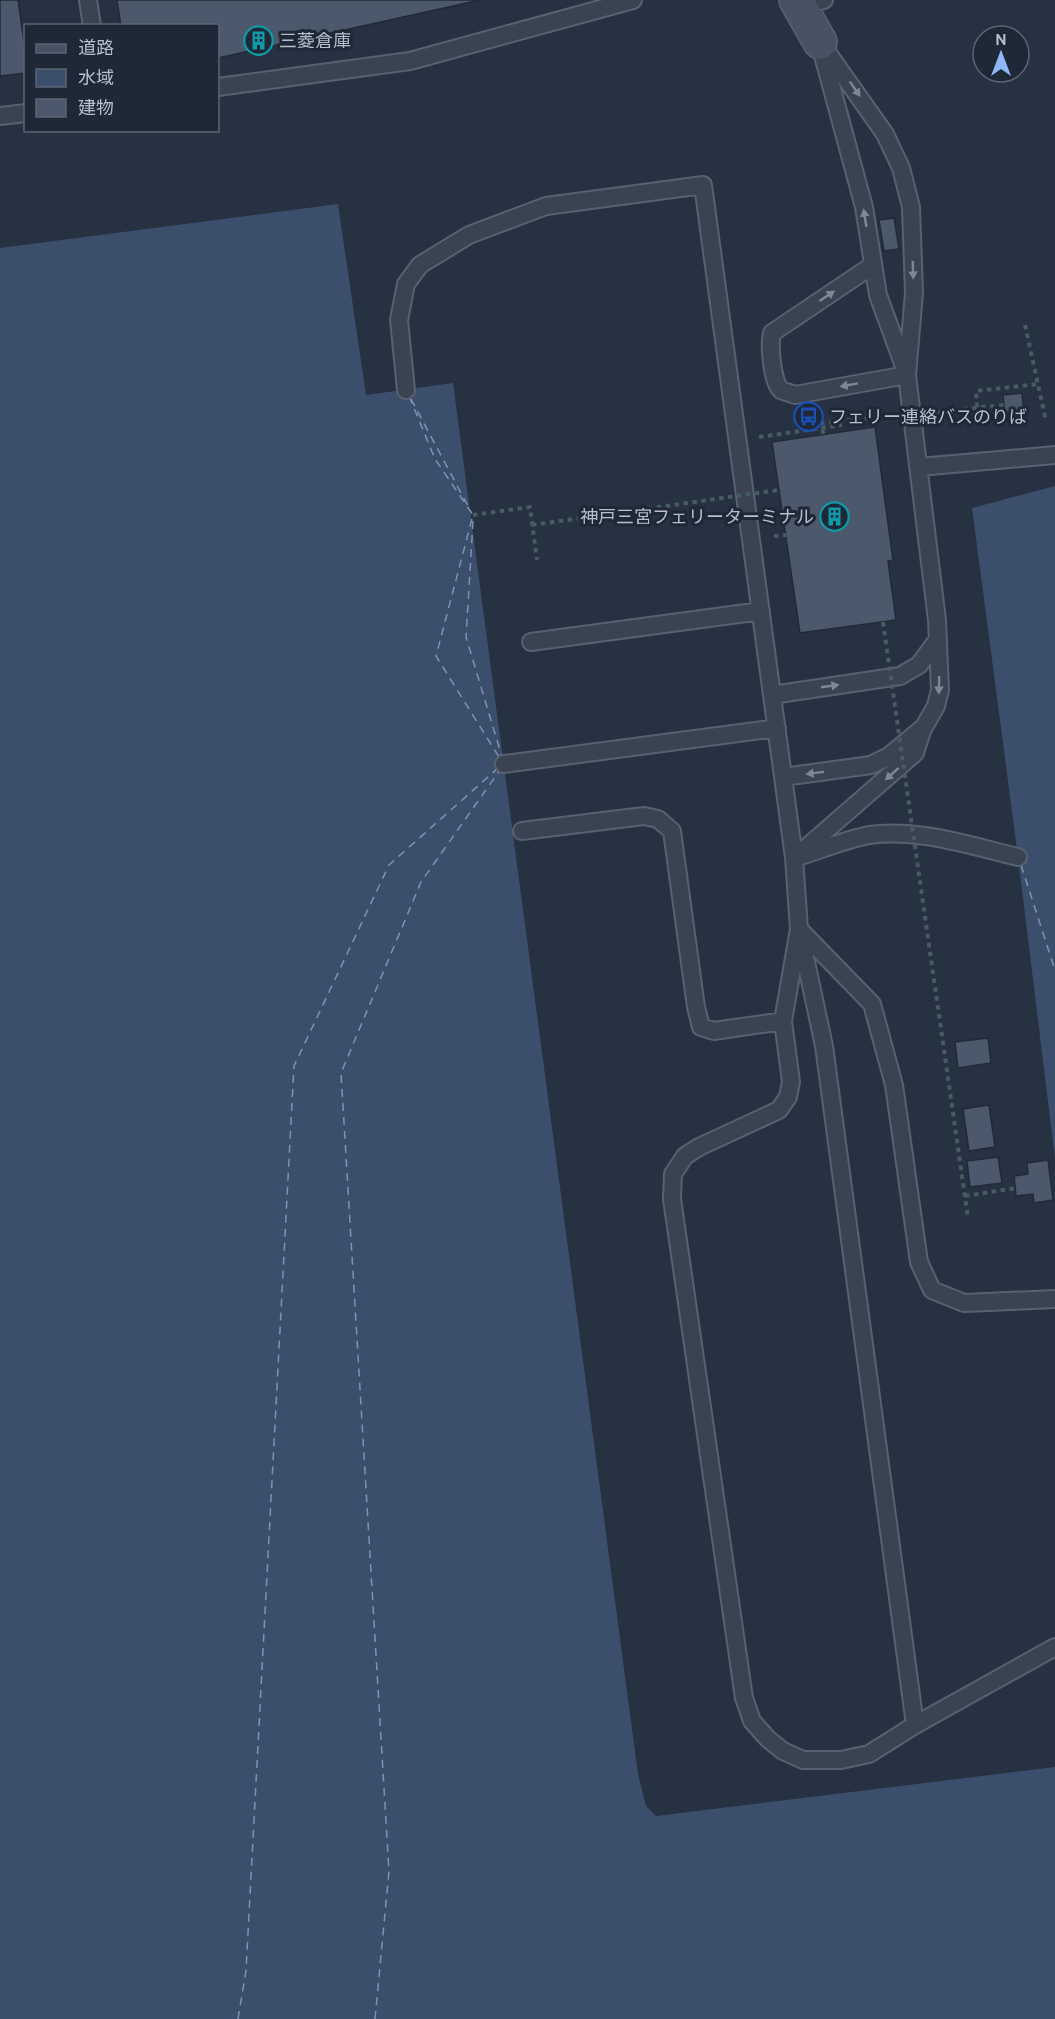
<svg xmlns="http://www.w3.org/2000/svg" width="1055" height="2019" font-family="Cabin,'Noto Sans JP',sans-serif">
  <style>
    .water { fill: #3b4e6b }
    .lines { fill: none; stroke-linecap: round; stroke-linejoin: round }
    .ferry { stroke: #7e94b2; stroke-width: 1.5; stroke-dasharray: 8 6; stroke-linecap: butt }
    .building { fill: #4c586b; stroke: #212a39; stroke-width: 1.5 }
    .lane-casing { stroke: #58616f; stroke-width: 20 }
    .secondary-casing { stroke: #58616f; stroke-width: 36 }
    .path { stroke: #465c60; stroke-width: 4; stroke-dasharray: 4.5 4.5; stroke-linecap: butt }
    .lane { stroke: #3a4352; stroke-width: 16 }
    .secondary { stroke: #485265; stroke-width: 33 }
    .path-bridge { stroke: #465c60; stroke-width: 4; stroke-dasharray: 4.5 4.5; stroke-linecap: butt }
    .oneway { fill: #7f8795 }
    .labels { text-anchor: middle; dominant-baseline: central; stroke-width: 6; stroke-linejoin: round; paint-order: stroke }
    .poi-label { font-size: 18px; fill: #b7bfcc; stroke: #1f2837; text-anchor: start }
  </style>
  <rect width="100%" height="100%" fill="#263142"/>
  <path class="water" d="M 338,204 L 366,395 L 453,383 L 638,1774 L 646,1806 L 656,1816 L 1055,1767 L 1055,2019 L 0,2019 L 0,248 Z
    M 1055,486 L 1055,1159 L 1018,857 L 972,508 Z"/>
  <g class="lines">
    <path class="ferry" d="M 409,396 L 435,459 L 473,515 L 436,656 L 499,757
      M 411,399 L 468,506
      M 473,521 L 466,637 L 502,757
      M 1021,865 L 1055,970
      M 238,2019 L 246,1971 L 294,1066 L 389,865 L 497,769
      M 375,2019 L 389,1871 L 341,1073 L 421,882 L 500,770"/>
  </g>
  <path class="building" d="M 0,0 L 18,0 L 26,56 L 26,73 L 0,76 Z
    M 117,0 L 480,0 L 218,58 L 218,26 L 121,26 Z
    M 894,218 L 899,249 L 884,251 L 879,220 Z
    M 1022,393 L 1024,413 L 1005,415 L 1003,395 Z
    M 875,427 L 893,560 L 888,561 L 896,620 L 800,633 L 772,442 Z
    M 988,1038 L 991,1063 L 958,1068 L 955,1042 Z
    M 989,1105 L 995,1147 L 969,1151 L 963,1109 Z
    M 998,1157 L 1002,1183 L 970,1187 L 967,1161 Z
    M 1048,1160 L 1053,1200 L 1034,1203 L 1033,1194 L 1016,1196 L 1014,1176 L 1028,1174 L 1027,1163 Z"/>
  <g class="lines">
    <defs>
      <path id="lane" d="M 88,0 L 92,26
        M 800,6 L 824,0
        M 822,52 L 864,207 L 878,295 L 905,369
        M 218,87 L 410,61 L 633,0
        M 0,116 L 26,113
        M 873,265 L 772,333 C 769,344 772,382 781,390 C 784,392 791,393 795,395 L 907,375
        M 406,390 L 399,320 L 406,284 L 420,265 L 469,235 L 546,206 L 703,185 L 794,858 L 799,929 L 783,1021 L 791,1082 L 788,1097 L 779,1110 L 699,1147 L 685,1156 L 673,1174 L 672,1199 L 744,1698 L 752,1721 L 768,1739 L 783,1751 L 803,1760 L 841,1760 L 869,1754 L 915,1725 L 1055,1647
        M 919,467 L 1055,455
        M 531,642 L 761,611
        M 772,695 L 900,676 L 919,665 L 938,639
        M 504,764 L 777,728
        M 783,777 L 871,765 L 889,756 L 924,727 L 936,706 L 940,690 L 937,620 L 907,375 L 914,293 L 911,207 L 901,168 L 885,134 L 820,42
        M 522,831 L 644,816 L 658,819 L 672,831 L 696,1007 L 701,1027 L 714,1031 L 783,1021
        M 800,853 L 915,753 L 923,728
        M 794,858 C 818,851 844,840 869,835 C 918,828 971,846 1018,857
        M 915,1725 L 824,1046 L 799,929 L 872,1004 L 894,1085 L 919,1262 L 932,1290 L 964,1303 L 1055,1299"/>
      <path id="secondary" d="M 796,0 L 820,42"/>
    </defs>
    <use href="#lane" class="lane-casing"/>
    <use href="#secondary" class="secondary-casing"/>
    <path class="path" d="M 1025,325 L 1046,421
      M 977,407 L 976,391 L 1038,384
      M 759,437 L 842,425
      M 473,515 L 530,507 L 537,560
      M 774,536 L 786,535
      M 965,1196 L 1016,1188"/>
    <use href="#lane" class="lane"/>
    <use href="#secondary" class="secondary"/>
    <path class="path-bridge" d="M 823,434 L 822,423 L 1004,405
      M 532,525 L 779,490
      M 883,622 L 968,1218"/>
  </g>
  <defs><path id="oneway-solid" d="M-6-.8H1V-3.2L6.5 0L1 3.2V.8H-6Z" transform="scale(1.5)"/></defs>
  <g class="oneway">
    <use href="#oneway-solid" transform="translate(855 89) rotate(55)"/>
    <use href="#oneway-solid" transform="translate(865 218) rotate(-99)"/>
    <use href="#oneway-solid" transform="translate(913 270) rotate(88)"/>
    <use href="#oneway-solid" transform="translate(827 296) rotate(-34)"/>
    <use href="#oneway-solid" transform="translate(849 385) rotate(170)"/>
    <use href="#oneway-solid" transform="translate(939 685) rotate(91)"/>
    <use href="#oneway-solid" transform="translate(830 686) rotate(-8)"/>
    <use href="#oneway-solid" transform="translate(815 773) rotate(173)"/>
    <use href="#oneway-solid" transform="translate(892 774) rotate(138)"/>
  </g>
  <defs>
    <symbol id="building-ring" viewBox="-11 -11 22 22"><circle r="9.5" fill="#1f2837" stroke="#0f9aa8" stroke-width="1.5"/><path d="M-4-6H4V6H1V3H-1V6H-4ZM-2.5-4.3h1.7v1.8h-1.7ZM.8-4.3h1.7v1.8H.8ZM-2.5-1h1.7V.8h-1.7ZM.8-1h1.7V.8H.8Z" fill="#0f9aa8"/></symbol>
    <symbol id="bus-ring" viewBox="-11 -11 22 22"><circle r="9.5" fill="#1f2837" stroke="#1a4fb4" stroke-width="1.5"/><path d="M-5-6H5V4H4V6H2V4H-2V6H-4V4H-5ZM-3.5-4V0h7V-4ZM-3.5 1.2v1.5H-2V1.2ZM2 1.2v1.5H3.5V1.2Z" fill="#1a4fb4"/></symbol>
  </defs>
  <g fill-rule="evenodd">
    <use href="#building-ring" x="242" y="24" width="33" height="33"/>
    <use href="#bus-ring" x="792" y="400" width="33" height="33"/>
    <use href="#building-ring" x="818" y="500" width="33" height="33"/>
  </g>
  <g class="labels">
    <g class="poi-label">
      <text x="279" y="41">三菱倉庫</text>
      <text x="829" y="417">フェリー連絡バスのりば</text>
      <text x="814" y="517" text-anchor="end">神戸三宮フェリーターミナル</text>
    </g>
  </g>
  <rect x="24" y="24" width="195" height="108" fill="#1f2837" stroke="#5c6473" stroke-width="1.5"/>
  <rect x="36" y="44" width="30" height="9" fill="#485265" stroke="#5c6473" stroke-width="1.5"/>
  <text x="78" y="54" font-size="18" fill="#b7bfcc">道路</text>
  <rect x="36" y="69" width="30" height="18" fill="#3b4e6b" stroke="#5c6473" stroke-width="1.5"/>
  <text x="78" y="84" font-size="18" fill="#b7bfcc">水域</text>
  <rect x="36" y="99" width="30" height="18" fill="#4c586b" stroke="#5c6473" stroke-width="1.5"/>
  <text x="78" y="114" font-size="18" fill="#b7bfcc">建物</text>
  <g transform="translate(1001 54)"><circle r="28" fill="#1f2837" stroke="#5c6473" stroke-width="1.5"/>
  <path d="M0-4.5L10 22L0 15L-10 22Z" fill="#8fb6f9"/>
  <text y="-9" font-size="16" font-weight="bold" text-anchor="middle" fill="#b7bfcc">N</text>
  </g>
</svg>
